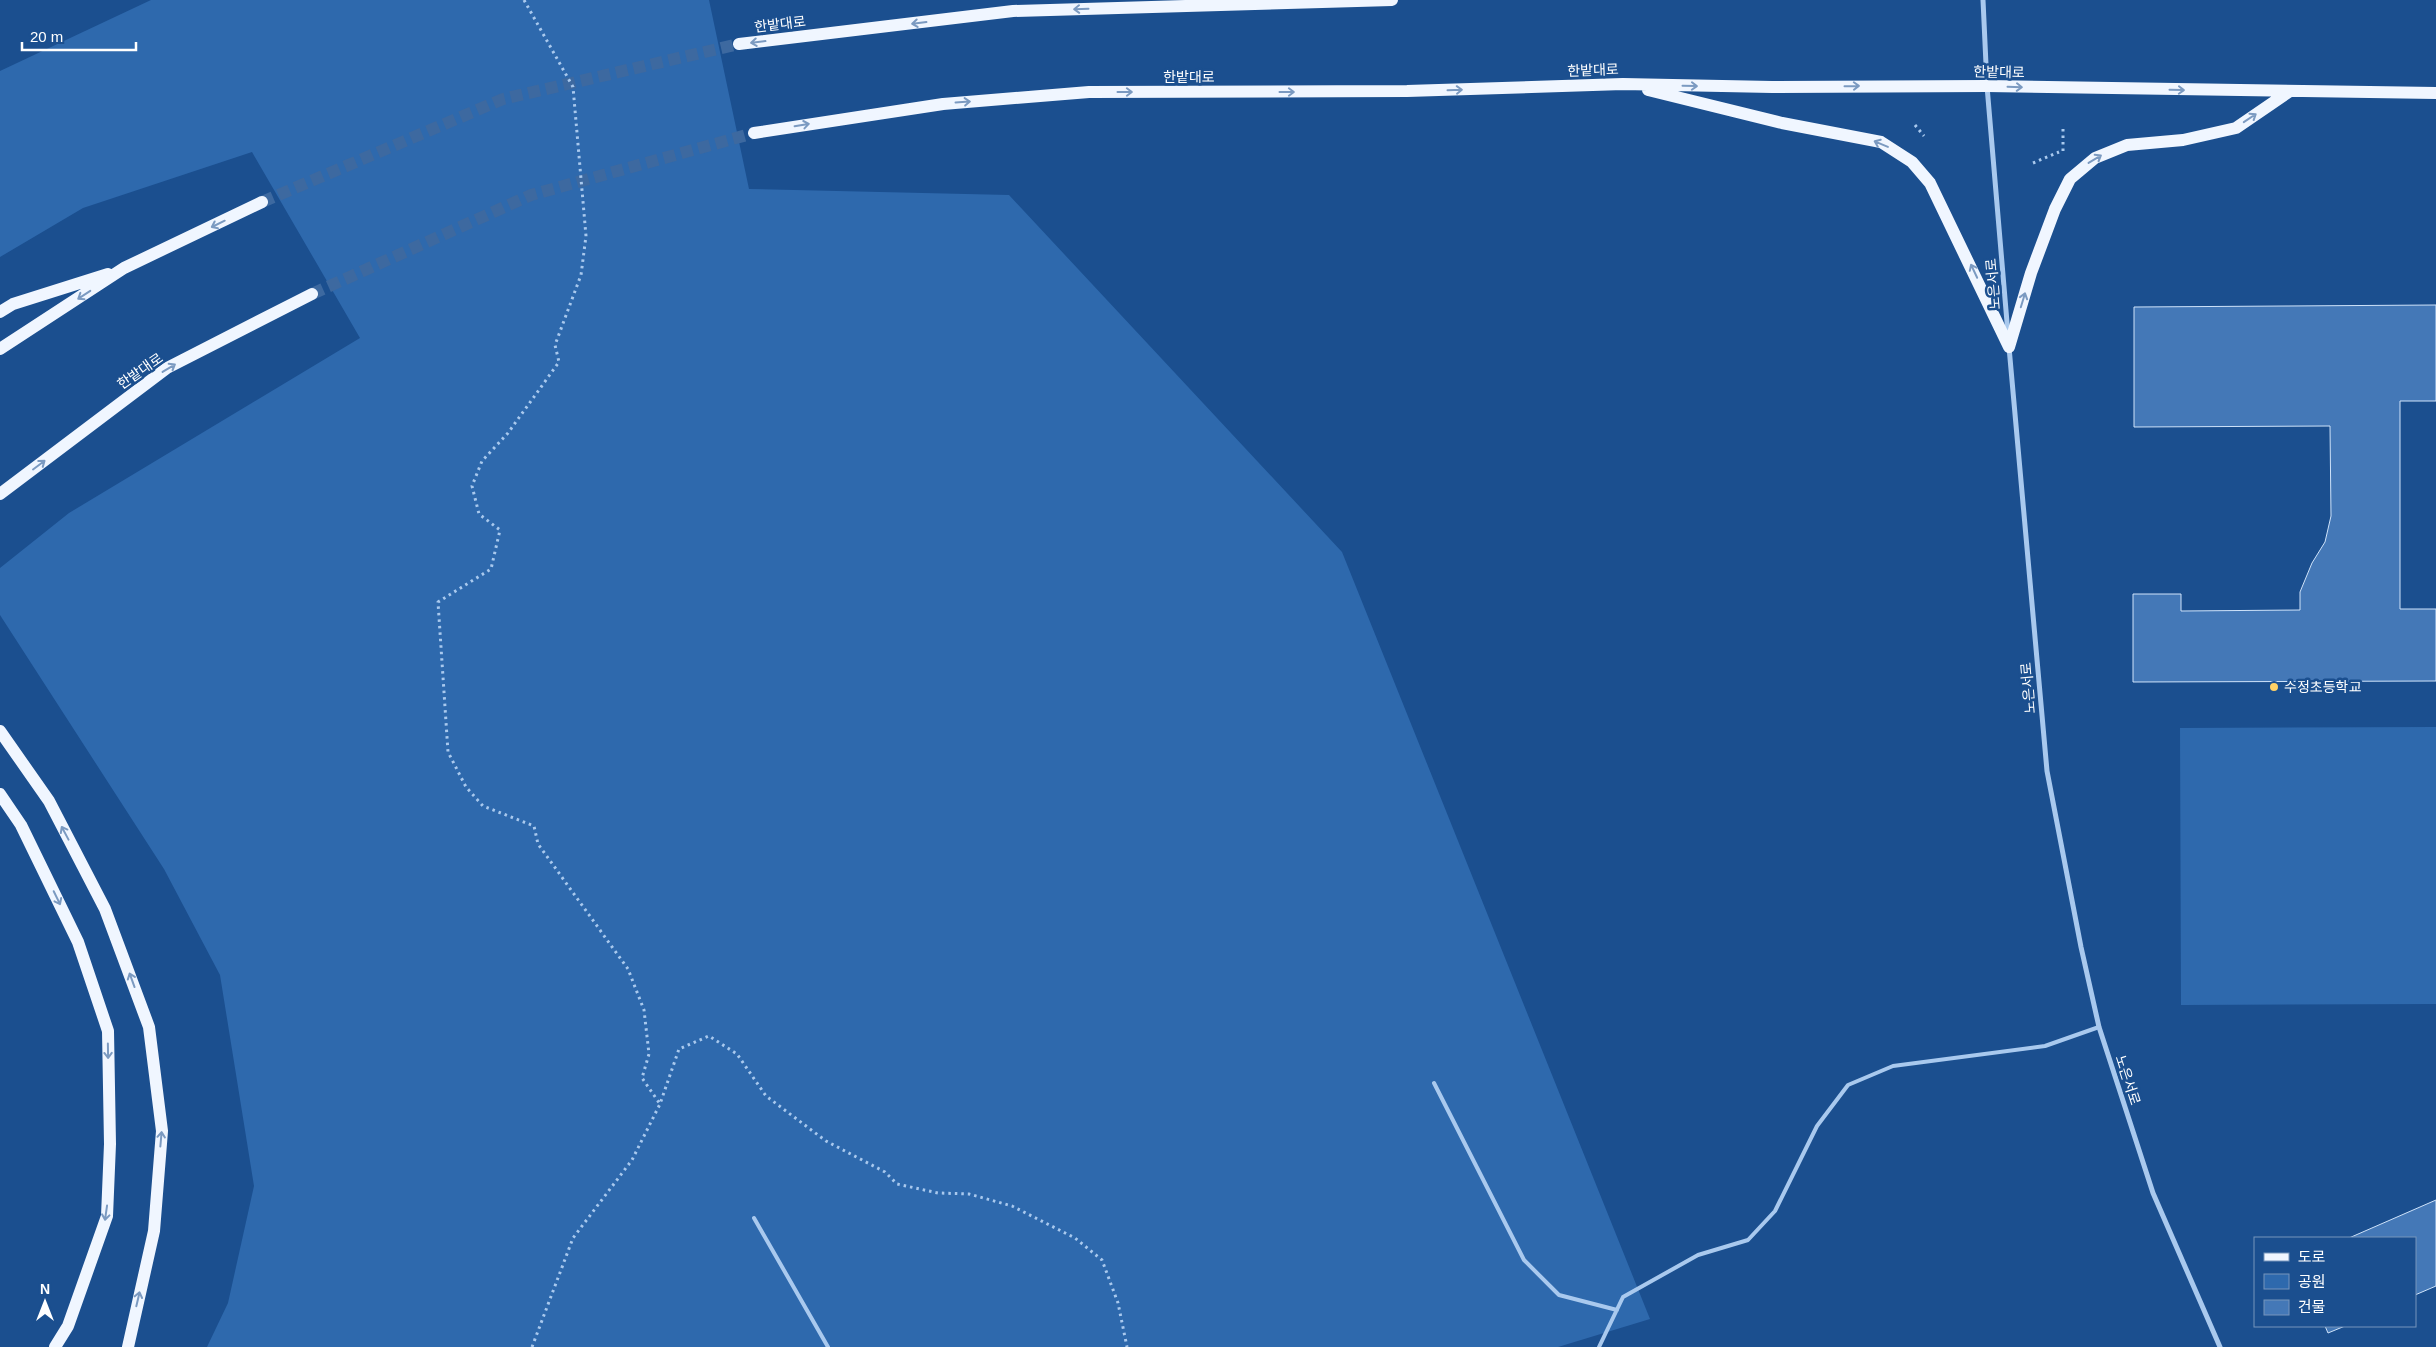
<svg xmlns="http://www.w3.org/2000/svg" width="2436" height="1347" font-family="Arial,'Noto Sans KR',sans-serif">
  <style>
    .green { fill: #2e69ad }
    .building { fill: #4478b7; stroke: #cfe3fa }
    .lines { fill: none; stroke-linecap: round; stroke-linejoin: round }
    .primary-tunnel { stroke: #3d69a0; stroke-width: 12; stroke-dasharray: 12 6; stroke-linecap: butt }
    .path { stroke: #a9c9ee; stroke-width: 3; stroke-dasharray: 2.5 4; stroke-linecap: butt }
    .service { stroke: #a9c9ee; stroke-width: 4 }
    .minor { stroke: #a9c9ee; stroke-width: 5 }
    .primary { stroke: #f0f6ff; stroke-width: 12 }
    .oneway { stroke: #7b9ac1 }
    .poi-dot { fill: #ffd166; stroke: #1b4f8f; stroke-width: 2 }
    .labels { text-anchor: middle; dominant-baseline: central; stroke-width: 5; stroke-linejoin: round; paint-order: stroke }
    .street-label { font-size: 14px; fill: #fff; stroke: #1b4f8f }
    .poi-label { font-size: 14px; fill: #fff; stroke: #1b4f8f; text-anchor: start }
  </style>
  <rect width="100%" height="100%" fill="#1b4f8f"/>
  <path class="green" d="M 151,0 L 709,0 L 749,189 L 1009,195 L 1342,552 L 1650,1319 L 1558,1347 L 207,1347 L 228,1303 L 254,1186 L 220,975 L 164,869 L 0,615 L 0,568 L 69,513 L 360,338 L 252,152 L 83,208 L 0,257 L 0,71 Z
    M 2436,727 L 2436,1004 L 2181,1005 L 2180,728 Z"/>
  <path class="building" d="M 2436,305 L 2436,401 L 2400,401 L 2400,609 L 2436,609 L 2436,681 L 2133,682 L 2133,594 L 2181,594 L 2181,611 L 2300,610 L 2300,592 L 2312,563 L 2325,542 L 2331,516 L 2330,426 L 2134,427 L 2134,307 Z
    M 2436,1200 L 2436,1286 L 2415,1295 L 2415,1238 L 2349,1238 Z
    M 2325,1326 L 2345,1326 L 2328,1333 Z"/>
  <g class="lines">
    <path class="primary-tunnel" d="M 262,202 L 503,99 L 739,44
      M 312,294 L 531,195 L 754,133"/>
    <path class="path" d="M 524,0 L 573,87 L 586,236 L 581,275 L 555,345 L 559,362 L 508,433 L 482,461 L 472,486 L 479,514 L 500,530 L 491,569 L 438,602 L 448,752 L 466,787 L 483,806 L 534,826 L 538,844 L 628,969 L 644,1010 L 649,1054 L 642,1078 L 660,1104
      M 1915,125 L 1924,136
      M 2063,151 L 2063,125
      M 2033,163 L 2059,152
      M 532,1347 L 573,1238 L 632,1160 L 660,1104 L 679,1049 L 709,1036 L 737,1054 L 766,1096 L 826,1141 L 885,1172 L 897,1184 L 938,1193 L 969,1194 L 1012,1206 L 1075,1238 L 1102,1260 L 1118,1303 L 1127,1347"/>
    <path class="service" d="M 1434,1083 L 1524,1260 L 1559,1295 L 1617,1310
      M 754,1218 L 828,1347
      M 1599,1347 L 1623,1297 L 1698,1255 L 1748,1240 L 1775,1211 L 1817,1126 L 1848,1085 L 1893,1066 L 2045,1046 L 2099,1027"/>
    <path class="minor" d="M 1983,0 L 1987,86 L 2008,334
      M 2009,347 L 2047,771 L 2081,947 L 2099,1027 L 2153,1193 L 2220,1347"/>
    <path class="primary" d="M 739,44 L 1013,11 L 1392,0
      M 1648,90 L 1782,123 L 1881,142 L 1912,162 L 1930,183 L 2009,347
      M 754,133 L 943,104 L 1089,92 L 1407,91 L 1623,84 L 1772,87 L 1987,86 L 2436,93
      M 0,312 L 13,304 L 108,274
      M 2009,347 L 2031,273 L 2055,209 L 2070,179 L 2095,158 L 2127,145 L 2183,140 L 2236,128 L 2290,91
      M 0,349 L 124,268 L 262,202
      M 0,494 L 167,368 L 312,294
      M 0,731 L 49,801 L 105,909 L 149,1027 L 162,1131 L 154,1231 L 128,1347
      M 0,794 L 21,825 L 78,942 L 108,1031 L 110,1144 L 107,1216 L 68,1326 L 55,1347"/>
  </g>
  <defs><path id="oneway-shaft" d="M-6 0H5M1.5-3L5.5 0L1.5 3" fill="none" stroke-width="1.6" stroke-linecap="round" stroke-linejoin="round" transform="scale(1.25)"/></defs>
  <g class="oneway">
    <use href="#oneway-shaft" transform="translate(1081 9) rotate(178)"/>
    <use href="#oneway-shaft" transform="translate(919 23) rotate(173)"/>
    <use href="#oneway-shaft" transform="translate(758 42) rotate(173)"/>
    <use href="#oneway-shaft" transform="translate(1690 86) rotate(1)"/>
    <use href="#oneway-shaft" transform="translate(1852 86) rotate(-1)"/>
    <use href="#oneway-shaft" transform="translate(2015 87) rotate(2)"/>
    <use href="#oneway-shaft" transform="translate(1455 90) rotate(-2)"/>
    <use href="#oneway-shaft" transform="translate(2177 90) rotate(1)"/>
    <use href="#oneway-shaft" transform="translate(1125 92)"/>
    <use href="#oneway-shaft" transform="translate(1287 92)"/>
    <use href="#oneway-shaft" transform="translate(963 102) rotate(-4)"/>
    <use href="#oneway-shaft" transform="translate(2250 118) rotate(-34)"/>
    <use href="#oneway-shaft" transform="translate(802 125) rotate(-9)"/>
    <use href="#oneway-shaft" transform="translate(1881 144) rotate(-157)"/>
    <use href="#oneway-shaft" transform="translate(2095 159) rotate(-31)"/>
    <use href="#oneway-shaft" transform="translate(218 224) rotate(154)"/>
    <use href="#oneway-shaft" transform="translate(1974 271) rotate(-115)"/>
    <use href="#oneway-shaft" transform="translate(84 295) rotate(147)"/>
    <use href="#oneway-shaft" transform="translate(2023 300) rotate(-73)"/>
    <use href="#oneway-shaft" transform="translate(169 368) rotate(-31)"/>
    <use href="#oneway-shaft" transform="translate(39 465) rotate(-37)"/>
    <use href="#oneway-shaft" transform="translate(65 833) rotate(-118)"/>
    <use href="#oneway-shaft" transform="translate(57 898) rotate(64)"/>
    <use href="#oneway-shaft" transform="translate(132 980) rotate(-110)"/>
    <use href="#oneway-shaft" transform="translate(108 1051) rotate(89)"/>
    <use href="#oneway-shaft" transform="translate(161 1139) rotate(-85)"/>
    <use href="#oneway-shaft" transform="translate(106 1213) rotate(98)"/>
    <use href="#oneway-shaft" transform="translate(138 1299) rotate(-77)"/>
  </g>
  <circle class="poi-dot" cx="2274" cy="687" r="5"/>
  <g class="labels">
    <g class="street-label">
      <text transform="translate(780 24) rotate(-7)">한밭대로</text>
      <text transform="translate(1593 70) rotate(-2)">한밭대로</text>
      <text transform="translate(1999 72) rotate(1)">한밭대로</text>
      <text x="1189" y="77">한밭대로</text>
      <text transform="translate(1993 284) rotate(-95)">노은서로</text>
      <text transform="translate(140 371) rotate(-35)">한밭대로</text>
      <text transform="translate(2028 688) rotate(-95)">노은서로</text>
      <text transform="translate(2128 1080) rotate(72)">노은서로</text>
    </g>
    <g class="poi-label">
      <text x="2284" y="687">수정초등학교</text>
    </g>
  </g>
  <rect x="2254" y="1237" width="162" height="90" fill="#1b4f8f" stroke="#7695bc"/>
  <rect x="2264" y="1253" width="25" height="8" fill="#f0f6ff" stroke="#7695bc"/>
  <text x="2298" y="1262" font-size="15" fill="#ffffff">도로</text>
  <rect x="2264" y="1274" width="25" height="15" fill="#2e69ad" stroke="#7695bc"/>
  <text x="2298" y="1287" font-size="15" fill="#ffffff">공원</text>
  <rect x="2264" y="1300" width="25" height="15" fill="#4478b7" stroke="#7695bc"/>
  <text x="2298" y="1312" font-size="15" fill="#ffffff">건물</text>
  <g transform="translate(45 1302)" stroke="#1b4f8f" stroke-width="4" paint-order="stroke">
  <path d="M0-4L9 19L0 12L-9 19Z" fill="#ffffff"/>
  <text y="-8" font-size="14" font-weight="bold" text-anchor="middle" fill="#ffffff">N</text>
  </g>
  <path d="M22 42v8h114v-8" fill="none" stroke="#ffffff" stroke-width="2.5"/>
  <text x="30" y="42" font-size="15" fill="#ffffff" stroke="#1b4f8f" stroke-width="4" paint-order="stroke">20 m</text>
</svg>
